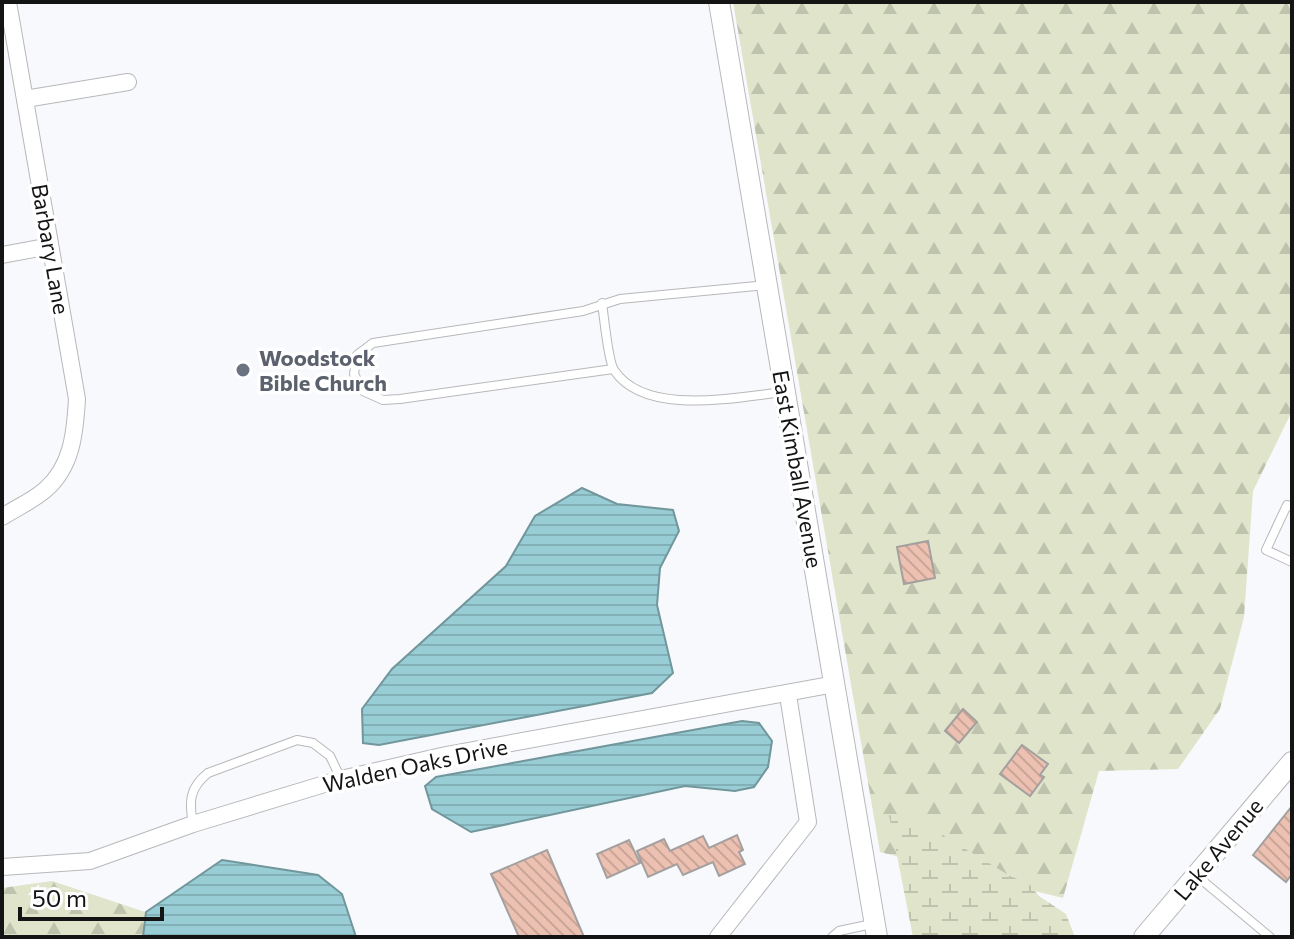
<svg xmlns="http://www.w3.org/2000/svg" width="1294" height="939" font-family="Commissioner,sans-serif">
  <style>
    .forest { fill: url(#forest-firs) }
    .wetland { fill: url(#wetland-marsh) }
    .water { fill: url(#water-rules); stroke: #71969b; stroke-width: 2 }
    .building { fill: url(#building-back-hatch); stroke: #a3a09f; stroke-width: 2 }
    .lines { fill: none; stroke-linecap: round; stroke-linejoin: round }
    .service-casing { stroke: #b7b8ba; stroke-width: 10 }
    .minor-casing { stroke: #b7b8ba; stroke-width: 18 }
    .tertiary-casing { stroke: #b7b8ba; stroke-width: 22 }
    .service { stroke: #fff; stroke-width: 8 }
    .minor { stroke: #fff; stroke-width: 16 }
    .tertiary { stroke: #fff; stroke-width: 20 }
    .worship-dot { fill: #6b7280; stroke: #fff; stroke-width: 3 }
    .labels { text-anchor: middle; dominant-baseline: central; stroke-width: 7; stroke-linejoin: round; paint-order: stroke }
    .street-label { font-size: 22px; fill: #141415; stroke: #fff }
    .worship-label { font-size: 22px; font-weight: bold; fill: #5b616d; stroke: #fff; text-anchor: start }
  </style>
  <defs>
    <pattern id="forest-firs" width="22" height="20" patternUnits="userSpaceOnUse" patternTransform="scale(2)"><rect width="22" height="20" fill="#dfe4ca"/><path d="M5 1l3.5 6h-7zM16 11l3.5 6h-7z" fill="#bec3ad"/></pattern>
    <pattern id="wetland-marsh" width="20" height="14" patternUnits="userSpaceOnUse" patternTransform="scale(2)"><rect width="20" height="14" fill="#dfe4ca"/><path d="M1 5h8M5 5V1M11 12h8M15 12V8" fill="none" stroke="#bec3ad"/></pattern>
    <pattern id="water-rules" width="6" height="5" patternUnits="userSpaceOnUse" patternTransform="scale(2)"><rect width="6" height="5" fill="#99cdd5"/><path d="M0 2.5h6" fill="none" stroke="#83afb6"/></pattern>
    <pattern id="building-back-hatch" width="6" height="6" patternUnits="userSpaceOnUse" patternTransform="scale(2)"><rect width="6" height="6" fill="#edc1b2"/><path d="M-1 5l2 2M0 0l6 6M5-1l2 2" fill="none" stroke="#caa598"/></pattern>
  </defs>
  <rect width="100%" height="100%" fill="#f8f9fc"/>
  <path class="forest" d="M 733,2 L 1292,2 L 1292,411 L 1253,491 L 1244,617 L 1220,709 L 1178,769 L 1099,771 L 1063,898 L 880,852 Z
    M 52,881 L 220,937 L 2,937 L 2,888 Z"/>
  <path class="wetland" d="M 889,815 L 936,831 L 1010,876 L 1029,884 L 1039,896 L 1066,914 L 1075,937 L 913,937 Z"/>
  <path class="water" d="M 582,488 L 617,504 L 673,510 L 679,531 L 660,568 L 657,605 L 673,673 L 652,693 L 379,745 L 363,743 L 362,709 L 392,669 L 506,566 L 535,516 Z
    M 742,721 L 759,723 L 772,741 L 768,767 L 754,787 L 735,791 L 685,786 L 471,832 L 432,809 L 425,786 L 436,777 Z
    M 222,860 L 318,875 L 342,894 L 356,937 L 143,937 L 146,912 Z"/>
  <path class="building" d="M 928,541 L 935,578 L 904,584 L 897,547 Z
    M 963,709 L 977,722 L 959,743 L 945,731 Z
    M 1022,745 L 1048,764 L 1040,775 L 1044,777 L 1030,796 L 1000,774 Z
    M 1292,806 L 1292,874 L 1286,882 L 1253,855 Z
    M 737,835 L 743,850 L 739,852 L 745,864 L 719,876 L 713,862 L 683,875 L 677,864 L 648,877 L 637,851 L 664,839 L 670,851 L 703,836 L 709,848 Z
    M 629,840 L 640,863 L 607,878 L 597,854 Z
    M 547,850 L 584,937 L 519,937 L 491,874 Z"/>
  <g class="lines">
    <defs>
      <path id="service" d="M 602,303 C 604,316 608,361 614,370 C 645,417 736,397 784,392
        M 613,369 L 400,399 L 383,400 L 363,391 L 354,374 L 357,355 L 373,343 L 583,311 L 620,299 L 766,285
        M 1292,507 L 1287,505 L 1266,550 L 1292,562
        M 193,824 C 189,802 189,788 208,773 L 297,740 L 313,743 L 330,756 L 341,779
        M 1197,876 L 1270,937
        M 832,937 L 839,931 L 872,924"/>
      <path id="minor" d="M 25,99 L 128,82
        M 2,255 L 50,246
        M 2,517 C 16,508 32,501 45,490 C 72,467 75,433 77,399 L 8,2
        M 2,867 L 90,861 L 193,824 L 341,779 L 446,755 L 835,684
        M 718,937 L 808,822 L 788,695"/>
      <path id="tertiary" d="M 719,2 L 877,937
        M 1144,937 L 1292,762"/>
    </defs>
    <use href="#service" class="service-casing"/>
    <use href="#minor" class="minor-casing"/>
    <use href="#tertiary" class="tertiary-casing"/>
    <use href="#service" class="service"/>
    <use href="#minor" class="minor"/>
    <use href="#tertiary" class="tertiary"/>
  </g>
  <circle class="worship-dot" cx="243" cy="370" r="8"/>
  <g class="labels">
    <g class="street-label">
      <text transform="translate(51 249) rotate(80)">Barbary Lane</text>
      <text transform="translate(798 469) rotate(80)">East Kimball Avenue</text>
      <text transform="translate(415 765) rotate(-12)">Walden Oaks Drive</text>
      <text transform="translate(1218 849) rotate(-50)">Lake Avenue</text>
    </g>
    <g class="worship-label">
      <text x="259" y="357">Woodstock<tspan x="259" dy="25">Bible Church</tspan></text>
    </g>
  </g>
  <rect width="1294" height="939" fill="none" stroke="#141415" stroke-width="8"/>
  <path d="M20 907v12h142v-12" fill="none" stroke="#141415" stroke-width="4"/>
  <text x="32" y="907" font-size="24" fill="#141415" stroke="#ffffff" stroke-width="6" paint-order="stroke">50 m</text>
</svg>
